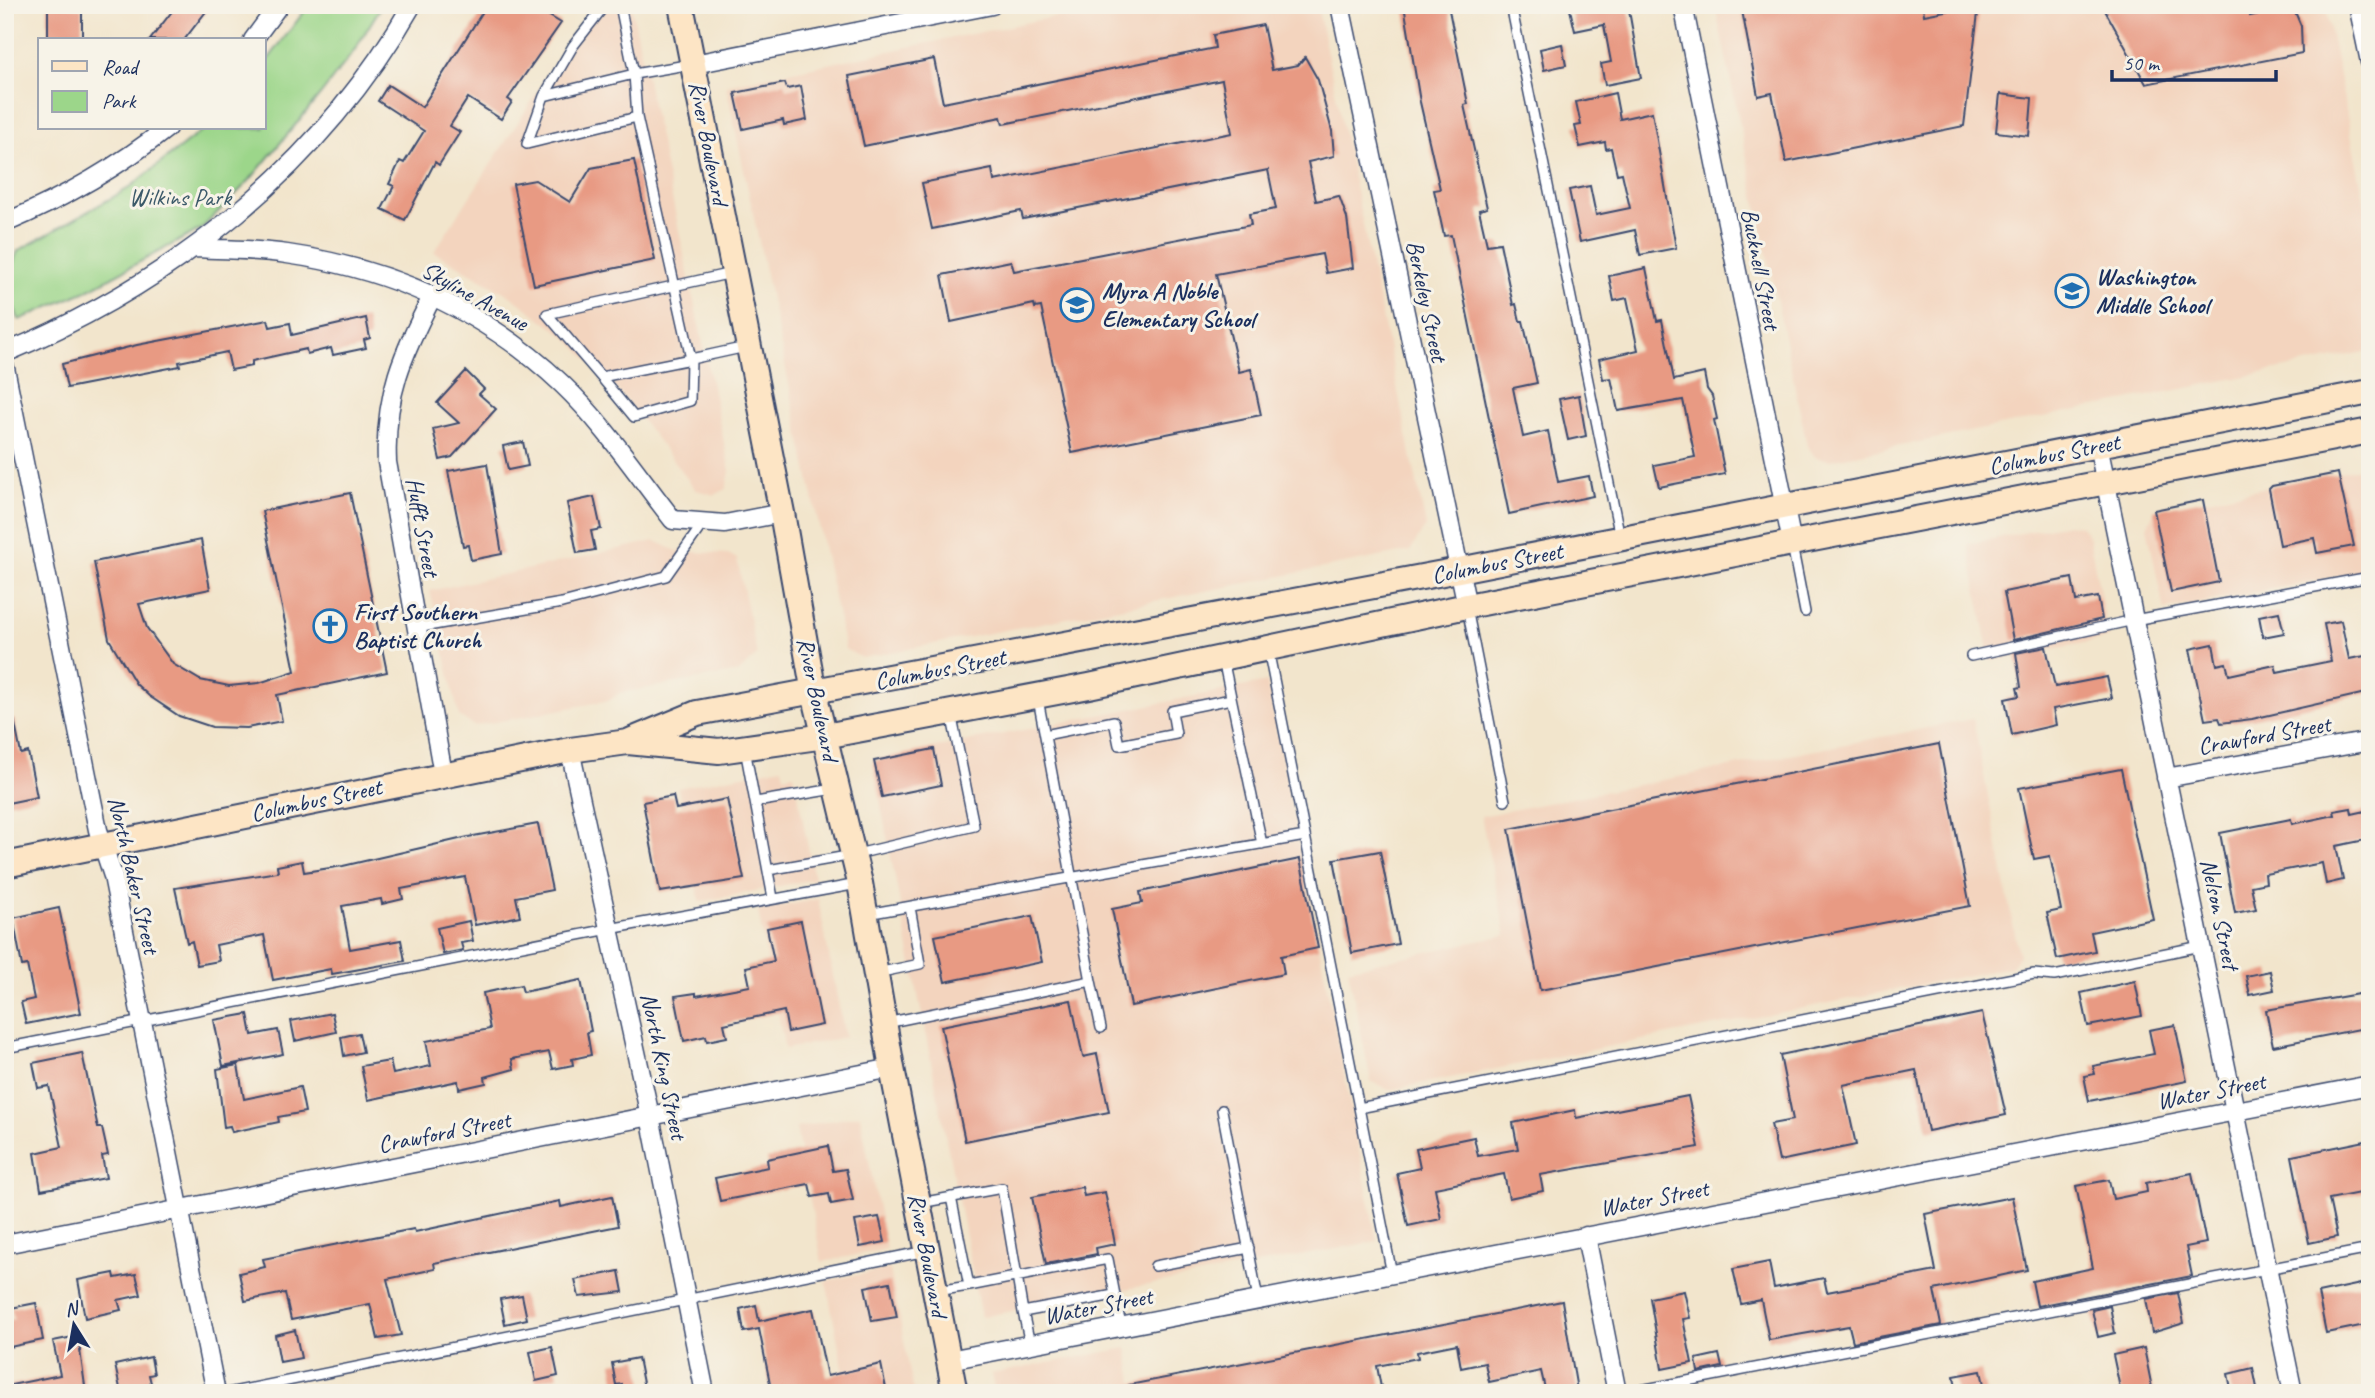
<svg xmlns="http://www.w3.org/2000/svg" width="2375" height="1398" font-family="Caveat,sans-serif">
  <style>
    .built { fill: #f3d4be }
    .green { fill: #9cd68a; stroke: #5c8274; stroke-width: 2 }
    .building { fill: #e89a83 }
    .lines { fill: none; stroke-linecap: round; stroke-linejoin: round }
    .service-casing { stroke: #3b4a6e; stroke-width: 12 }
    .minor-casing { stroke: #3b4a6e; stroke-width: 21 }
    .secondary-casing { stroke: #3b4a6e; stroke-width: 28 }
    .service { stroke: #fff; stroke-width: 9 }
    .minor { stroke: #fff; stroke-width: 18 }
    .secondary { stroke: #fde5c5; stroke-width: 24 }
    .labels { text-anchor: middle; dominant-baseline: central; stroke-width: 6; stroke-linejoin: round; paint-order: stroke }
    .street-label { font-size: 24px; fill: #1b2f5e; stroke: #f7f3e8 }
    .park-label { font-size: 24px; fill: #3b5969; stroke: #f7f3e8 }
    .poi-label { font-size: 24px; font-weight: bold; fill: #1b2f5e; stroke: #f7f3e8; text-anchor: start }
  </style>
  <rect width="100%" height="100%" fill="#f7f3e8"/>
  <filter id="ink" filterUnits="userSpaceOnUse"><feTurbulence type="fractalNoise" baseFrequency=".0143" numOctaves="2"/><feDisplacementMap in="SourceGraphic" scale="14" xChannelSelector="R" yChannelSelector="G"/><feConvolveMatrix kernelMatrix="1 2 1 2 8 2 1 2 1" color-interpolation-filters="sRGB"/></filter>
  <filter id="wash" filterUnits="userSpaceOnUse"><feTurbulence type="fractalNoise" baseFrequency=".00686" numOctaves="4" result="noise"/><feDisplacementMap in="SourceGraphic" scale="28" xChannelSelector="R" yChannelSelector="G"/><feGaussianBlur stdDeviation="1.57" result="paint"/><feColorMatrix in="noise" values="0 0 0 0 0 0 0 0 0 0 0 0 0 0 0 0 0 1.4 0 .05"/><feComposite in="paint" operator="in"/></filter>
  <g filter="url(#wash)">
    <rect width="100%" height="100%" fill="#f2e5cc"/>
    <path class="built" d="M 594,5 L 631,5 L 730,471 L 726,489 L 715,495 L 696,490 L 624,397 L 566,337 L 509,295 L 434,252 Z
      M 1111,5 L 1317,5 L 1426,526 L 1410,551 L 862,658 L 845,649 L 726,85 Z
      M 1715,5 L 2325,5 L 2370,230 L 2370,351 L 1830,460 L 1815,457 L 1807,445 Z
      M 2370,466 L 2370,570 L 2164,610 L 2147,527 L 2155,510 Z
      M 2067,524 L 2081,526 L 2089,538 L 2109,638 L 1991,661 L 1968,544 Z
      M 655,541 L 677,551 L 728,554 L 737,559 L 757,655 L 739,672 L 619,693 L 610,700 L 474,726 L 459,716 L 430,591 Z
      M 1267,682 L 1377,1241 L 981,1317 L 872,760 Z
      M 1973,719 L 2019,955 L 2011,967 L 1389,1090 L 1371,1081 L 1348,969 L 1506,935 L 1481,816 Z
      M 782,767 L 784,776 L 794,774 L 814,879 L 700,902 L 678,788 Z
      M 818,899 L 845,1037 L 785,1049 L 758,911 Z
      M 860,1115 L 886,1249 L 822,1262 L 796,1128 Z
      M 890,1269 L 914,1393 L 848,1393 L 826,1281 Z
      M 1127,1348 L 1135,1393 L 995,1393 L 991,1374 Z"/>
    <path class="green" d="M 309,5 L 382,5 L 354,51 L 321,94 L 249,181 L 201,229 L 84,292 L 19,320 L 5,283 L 18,251 L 129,188 L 205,128 L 264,128 L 264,65 Z"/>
    <g id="blocks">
      <path class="building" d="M 48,5 L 82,8 L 82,40 L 48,40 Z
        M 177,5 L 211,5 L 184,40 L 150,40 Z
        M 487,5 L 531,5 L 561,23 L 508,99 L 512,102 L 501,119 L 468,98 L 450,126 L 460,132 L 439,165 L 435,162 L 405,220 L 382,209 L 394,186 L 389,184 L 400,161 L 404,163 L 424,131 L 378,101 L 388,85 L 422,107 Z
        M 1404,5 L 1448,5 L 1468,104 L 1464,105 L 1487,208 L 1479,210 L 1487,245 L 1500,243 L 1513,305 L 1516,304 L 1520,321 L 1523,321 L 1537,383 L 1513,388 L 1523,437 L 1548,431 L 1558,482 L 1589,476 L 1593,496 L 1509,514 L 1451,235 L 1444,236 L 1434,190 L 1440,189 L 1420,102 Z
        M 1569,5 L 1628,5 L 1641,78 L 1605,85 L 1601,64 L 1611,62 L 1604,25 L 1575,31 Z
        M 1741,5 L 1923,5 L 1924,15 L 1956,9 L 1956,5 L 1979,5 L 1964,126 L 1786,162 L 1772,93 L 1758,96 Z
        M 2102,5 L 2248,5 L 2250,16 L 2293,7 L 2301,26 L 2302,53 L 2146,84 Z
        M 1263,25 L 1272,70 L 1298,65 L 1305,57 L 1318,80 L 1332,131 L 1334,156 L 1308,162 L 1316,201 L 1339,196 L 1347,218 L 1353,268 L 1326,273 L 1322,254 L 1216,274 L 1239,372 L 1251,369 L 1261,415 L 1072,453 L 1041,307 L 1035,308 L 1034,304 L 951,322 L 942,275 L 1011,261 L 1014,271 L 1251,225 L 1249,214 L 1276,209 L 1268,170 L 1023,219 L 1021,211 L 932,229 L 922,183 L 992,169 L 994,181 L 1232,133 L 1222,80 L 1003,124 L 1001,117 L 864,146 L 849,76 L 934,59 L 943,103 L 1215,48 L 1213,35 Z
        M 1562,44 L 1566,65 L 1544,70 L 1540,49 Z
        M 785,83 L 787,89 L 801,86 L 807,120 L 784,125 L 783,120 L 743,129 L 735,93 Z
        M 1615,93 L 1620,119 L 1652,112 L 1676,248 L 1640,255 L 1635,230 L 1580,242 L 1569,190 L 1590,186 L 1596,215 L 1630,208 L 1622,173 L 1617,174 L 1611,148 L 1606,149 L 1605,142 L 1580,147 L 1575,126 L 1581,125 L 1576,102 Z
        M 2000,94 L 2032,98 L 2029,136 L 1996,132 Z
        M 634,160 L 655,260 L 534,285 L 513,184 L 535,180 L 570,202 L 591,168 Z
        M 1646,268 L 1657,321 L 1662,320 L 1674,380 L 1704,373 L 1707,389 L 1712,396 L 1717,419 L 1714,420 L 1725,474 L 1659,487 L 1654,465 L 1695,457 L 1683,400 L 1618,411 L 1611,378 L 1603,379 L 1599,359 L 1638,350 L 1627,298 L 1614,301 L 1609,276 Z
        M 366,318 L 370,338 L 364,340 L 366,348 L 333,355 L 331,348 L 307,354 L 306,349 L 252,361 L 252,366 L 231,370 L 227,352 L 179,362 L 180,366 L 67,388 L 62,364 L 137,345 L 268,320 L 270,327 L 290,323 L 292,335 Z
        M 466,371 L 484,389 L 479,394 L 496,409 L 452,457 L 440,460 L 433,429 L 459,423 L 437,403 Z
        M 1579,395 L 1586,436 L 1568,440 L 1559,399 Z
        M 523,442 L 528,466 L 508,470 L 503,446 Z
        M 487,464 L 502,554 L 471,560 L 468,545 L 463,546 L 448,471 Z
        M 2338,473 L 2354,546 L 2317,553 L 2314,538 L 2280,545 L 2269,489 L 2272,486 Z
        M 350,493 L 387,672 L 277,695 L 282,721 L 247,728 L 212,727 L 179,716 L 149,696 L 136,684 L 109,639 L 94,562 L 201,540 L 210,589 L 139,604 L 147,628 L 173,664 L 200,680 L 229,686 L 259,683 L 295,671 L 262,511 Z
        M 594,497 L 601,529 L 591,531 L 595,550 L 577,553 L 567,503 Z
        M 2203,500 L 2219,582 L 2171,592 L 2154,510 Z
        M 2072,578 L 2076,601 L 2098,597 L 2102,619 L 2013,640 L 2004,592 Z
        M 2279,612 L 2284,633 L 2263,637 L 2259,616 Z
        M 2341,621 L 2349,659 L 2370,655 L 2370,692 L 2252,719 L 2221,723 L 2219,718 L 2205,720 L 2190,649 L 2213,644 L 2217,665 L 2226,663 L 2229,675 L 2275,665 L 2277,672 L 2331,661 L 2324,624 Z
        M 2046,647 L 2055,687 L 2107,677 L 2112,698 L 2053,709 L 2056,725 L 2012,735 L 2005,699 L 2019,696 L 2017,688 L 2021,687 L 2016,653 Z
        M 14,719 L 21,754 L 28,752 L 37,797 L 8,803 L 5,720 Z
        M 1939,744 L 1970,906 L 1540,990 L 1509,829 Z
        M 934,749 L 941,785 L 882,797 L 874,761 Z
        M 2121,769 L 2153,919 L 2091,932 L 2095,951 L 2057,959 L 2047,913 L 2061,910 L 2050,856 L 2034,859 L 2019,788 Z
        M 673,796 L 676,809 L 727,799 L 744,879 L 660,892 L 643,802 Z
        M 2351,808 L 2352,814 L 2370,810 L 2370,839 L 2336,846 L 2343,880 L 2326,884 L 2322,863 L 2265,874 L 2266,883 L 2251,886 L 2256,909 L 2235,913 L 2220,833 L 2291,819 L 2292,824 L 2335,815 L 2334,811 Z
        M 538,824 L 552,890 L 516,897 L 520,916 L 475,925 L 465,877 L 401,889 L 403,899 L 382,904 L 381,899 L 342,906 L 350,949 L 401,940 L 405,961 L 332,974 L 331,969 L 273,980 L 264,935 L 216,945 L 219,961 L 197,965 L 192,941 L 187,943 L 175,888 L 278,872 L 277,866 L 302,861 L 304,872 L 343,866 L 468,837 Z
        M 1380,851 L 1398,944 L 1352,953 L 1334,859 Z
        M 1300,859 L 1318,948 L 1281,956 L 1284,974 L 1131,1006 L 1112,909 L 1142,903 L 1140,892 Z
        M 59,908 L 81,1013 L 26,1024 L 21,1002 L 34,999 L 27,965 L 22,966 L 13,918 Z
        M 1032,916 L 1042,962 L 945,982 L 935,936 Z
        M 469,921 L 473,941 L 461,943 L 463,950 L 443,954 L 437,928 Z
        M 801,921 L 822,1025 L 788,1032 L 784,1011 L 724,1024 L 727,1037 L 707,1041 L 706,1036 L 684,1041 L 675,996 L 696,993 L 696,996 L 750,986 L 746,967 L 774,961 L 767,928 Z
        M 2270,971 L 2274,990 L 2250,995 L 2246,976 Z
        M 581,980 L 591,1031 L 587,1032 L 591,1055 L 572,1059 L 573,1065 L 553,1069 L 549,1052 L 512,1059 L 514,1069 L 485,1077 L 486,1083 L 459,1089 L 458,1081 L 368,1100 L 361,1066 L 390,1061 L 393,1074 L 431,1066 L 426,1041 L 490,1029 L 483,993 L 521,985 L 523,992 Z
        M 2135,981 L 2142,1016 L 2088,1026 L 2081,993 Z
        M 2370,992 L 2370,1027 L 2273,1046 L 2266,1010 Z
        M 1071,1000 L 1083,1057 L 1097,1054 L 1109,1112 L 965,1141 L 941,1026 Z
        M 332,1013 L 336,1032 L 295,1041 L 291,1021 Z
        M 1982,1013 L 2006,1115 L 1928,1131 L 1916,1070 L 1843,1085 L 1856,1145 L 1779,1161 L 1771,1124 L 1793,1120 L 1780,1055 Z
        M 248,1014 L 252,1035 L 278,1030 L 283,1054 L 223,1066 L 214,1020 Z
        M 2175,1025 L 2187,1081 L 2089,1101 L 2084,1076 L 2095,1074 L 2093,1066 L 2154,1054 L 2149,1030 Z
        M 359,1033 L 363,1052 L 344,1056 L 341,1037 Z
        M 82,1053 L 98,1128 L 102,1128 L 108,1155 L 102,1156 L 106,1178 L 41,1190 L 35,1153 L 62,1147 L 49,1086 L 38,1088 L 33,1063 Z
        M 238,1065 L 244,1099 L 300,1087 L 305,1112 L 278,1117 L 279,1122 L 232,1132 L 230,1126 L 224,1127 L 217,1069 Z
        M 1688,1096 L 1699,1147 L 1540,1175 L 1543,1191 L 1509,1198 L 1504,1174 L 1435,1188 L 1441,1219 L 1408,1226 L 1397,1173 L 1420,1168 L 1416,1149 L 1474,1137 L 1478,1156 L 1518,1149 L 1513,1123 L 1575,1110 L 1576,1118 Z
        M 2370,1140 L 2370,1191 L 2329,1199 L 2337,1237 L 2309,1243 L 2292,1156 Z
        M 828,1146 L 833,1171 L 846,1169 L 853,1200 L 831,1204 L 829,1194 L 812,1197 L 809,1184 L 720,1201 L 715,1178 L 768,1167 L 767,1159 Z
        M 2192,1173 L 2206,1243 L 2186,1247 L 2192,1276 L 2037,1306 L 2032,1281 L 2093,1268 L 2076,1186 L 2109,1180 L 2113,1199 L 2147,1192 L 2146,1183 Z
        M 1082,1187 L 1084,1196 L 1105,1192 L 1115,1244 L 1096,1248 L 1097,1254 L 1046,1264 L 1032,1197 Z
        M 612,1196 L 618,1226 L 434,1263 L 435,1269 L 387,1279 L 401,1335 L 378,1339 L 370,1304 L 291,1320 L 285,1293 L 245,1301 L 239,1273 L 265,1267 L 263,1259 L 414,1229 L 415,1232 L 560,1201 L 561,1207 Z
        M 2012,1197 L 2027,1270 L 1934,1290 L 1941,1325 L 1853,1342 L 1849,1326 L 1769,1340 L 1761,1300 L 1741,1304 L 1733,1269 L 1769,1262 L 1774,1288 L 1824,1278 L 1827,1292 L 1936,1271 L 1925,1214 Z
        M 879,1217 L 885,1242 L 860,1247 L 855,1221 Z
        M 619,1271 L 623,1292 L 579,1297 L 575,1280 Z
        M 114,1273 L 115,1278 L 136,1274 L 141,1295 L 118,1300 L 121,1310 L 85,1318 L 78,1280 Z
        M 890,1282 L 897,1317 L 872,1321 L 865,1287 Z
        M 2370,1282 L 2370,1324 L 2326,1333 L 2318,1293 Z
        M 1684,1291 L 1690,1318 L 1683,1319 L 1692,1363 L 1662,1369 L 1650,1298 Z
        M 2178,1293 L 2184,1323 L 2152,1333 L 2146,1299 Z
        M 522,1295 L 527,1319 L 505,1324 L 500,1299 Z
        M 1562,1301 L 1577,1390 L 1546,1393 L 1541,1371 L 1489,1382 L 1485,1363 L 1461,1368 L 1457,1344 L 1417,1352 L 1418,1358 L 1377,1366 L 1382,1393 L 1130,1393 L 1129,1385 Z
        M 36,1303 L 43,1340 L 5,1348 L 5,1321 L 14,1319 L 11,1308 Z
        M 756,1305 L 759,1321 L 813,1309 L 827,1376 L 881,1364 L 887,1393 L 772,1393 L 759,1329 L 744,1332 L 740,1309 Z
        M 2110,1306 L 2115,1333 L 2098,1337 L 2092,1310 Z
        M 295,1330 L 301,1358 L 280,1362 L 275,1335 Z
        M 78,1336 L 86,1393 L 12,1393 L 11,1385 L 60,1375 L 53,1341 Z
        M 552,1347 L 558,1376 L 536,1381 L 530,1352 Z
        M 2144,1348 L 2153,1393 L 2121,1393 L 2113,1355 Z
        M 1719,1354 L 1722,1367 L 1698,1372 L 1696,1359 Z
        M 151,1357 L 154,1374 L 149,1375 L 153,1391 L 121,1393 L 115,1365 Z
        M 638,1358 L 645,1393 L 623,1393 L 622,1384 L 616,1385 L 612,1363 Z
        M 2253,1368 L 2258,1393 L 2232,1393 L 2228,1374 Z
        M 1981,1371 L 1986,1393 L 1957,1393 L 1954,1376 Z"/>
    </g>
  </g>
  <g filter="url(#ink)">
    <use href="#blocks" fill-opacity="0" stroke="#3b4a6e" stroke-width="2"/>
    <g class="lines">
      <defs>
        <path id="service" d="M 620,5 L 634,74 L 637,117
          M 1511,5 L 1620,537
          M 692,64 L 634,74 L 544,96 L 527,144 L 637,117 L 691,359 L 601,377 L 547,314 L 732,273
          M 544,96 L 573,46 L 605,5
          M 601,377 L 634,417 L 690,401 L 691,359 L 746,347
          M 1792,545 L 1805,612
          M 1467,608 L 1505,801
          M 416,628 L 562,603 L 666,576 L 704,522
          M 1268,649 L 1392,1274
          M 1971,656 L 2134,620 L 2370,577
          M 1223,659 L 1262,844
          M 1045,735 L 1114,721 L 1119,745 L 1176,734 L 1172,711 L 1231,699
          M 745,749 L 773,898
          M 756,802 L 834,789
          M 768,870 L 853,855 L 974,826 L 951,713
          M 867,914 L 1305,836
          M 877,973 L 920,964 L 910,907
          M 1091,981 L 1101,1028
          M 886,1023 L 1091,981 L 1038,699
          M 5,1048 L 609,929 L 858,884
          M 1359,1108 L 2034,974 L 2054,976 L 2201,946
          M 1222,1110 L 1258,1299
          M 951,1197 L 969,1286 L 1108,1259 L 1121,1326
          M 920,1203 L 1002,1188 L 1023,1312 L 1114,1295
          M 1155,1266 L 1249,1248
          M 936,1291 L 969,1286
          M 1023,1312 L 1030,1344
          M 228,1393 L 926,1251
          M 1625,1393 L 2370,1249"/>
        <path id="minor" d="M 1340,5 L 1467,606
          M 1683,5 L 1792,543
          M 2358,5 L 2370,62
          M 253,40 L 279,5
          M 694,64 L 992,5
          M 5,223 C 64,198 117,168 167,128
          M 196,248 C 226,250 257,249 287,254 C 391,269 485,311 562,384 C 604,424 637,474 673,520 L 725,524 L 782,513
          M 433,295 C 403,354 384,394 387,462 L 443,774
          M 5,353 C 175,282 320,166 412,5
          M 5,368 L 98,830 L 113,876 L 216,1393
          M 2098,445 L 2293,1393
          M 570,750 L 650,1116 L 705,1393
          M 2166,778 L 2370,741
          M 1586,1236 L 1617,1393
          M 5,1244 L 892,1068
          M 949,1360 L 2370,1085"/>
        <path id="secondary" d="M 681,5 L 782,513 L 814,693 L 860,883 L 892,1068 L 955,1393
          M 632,740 L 697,713 L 1459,570 L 2370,392
          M 5,865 L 570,750 L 628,742 L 719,751 L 825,736 L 1089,686 L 1467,606 L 2370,431"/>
      </defs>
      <use href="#service" class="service-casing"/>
      <use href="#minor" class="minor-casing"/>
      <use href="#secondary" class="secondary-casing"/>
      <use href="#service" class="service"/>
      <use href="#minor" class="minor"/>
      <use href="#secondary" class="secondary"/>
    </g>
  </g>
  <defs>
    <symbol id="school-ring" viewBox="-11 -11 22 22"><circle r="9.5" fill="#f7f3e8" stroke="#1f6fb2" stroke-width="1.5"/><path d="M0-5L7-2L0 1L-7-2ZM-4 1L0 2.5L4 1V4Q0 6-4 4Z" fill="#1f6fb2"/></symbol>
    <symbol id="church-ring" viewBox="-11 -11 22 22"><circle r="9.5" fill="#f7f3e8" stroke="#1f6fb2" stroke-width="1.5"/><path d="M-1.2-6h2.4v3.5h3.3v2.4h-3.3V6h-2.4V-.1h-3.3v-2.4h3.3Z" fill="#1f6fb2"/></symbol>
  </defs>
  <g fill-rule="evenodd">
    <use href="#school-ring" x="2053" y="272" width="38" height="38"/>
    <use href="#school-ring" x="1058" y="286" width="38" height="38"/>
    <use href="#church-ring" x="311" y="607" width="38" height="38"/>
  </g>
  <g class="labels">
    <g class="street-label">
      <text transform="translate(709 143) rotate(79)">River Boulevard</text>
      <text transform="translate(1761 269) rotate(79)">Bucknell Street</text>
      <text transform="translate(475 296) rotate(29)">Skyline Avenue</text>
      <text transform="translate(1427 301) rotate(78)">Berkeley Street</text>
      <text transform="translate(2054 454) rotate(-11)">Columbus Street</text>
      <text transform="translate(423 527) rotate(80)">Hufft Street</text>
      <text transform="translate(1497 563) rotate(-11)">Columbus Street</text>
      <text transform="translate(940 669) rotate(-11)">Columbus Street</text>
      <text transform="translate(818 699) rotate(78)">River Boulevard</text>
      <text transform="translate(2264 735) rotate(-10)">Crawford Street</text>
      <text transform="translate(316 800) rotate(-12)">Columbus Street</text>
      <text transform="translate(134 875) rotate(77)">North Baker Street</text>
      <text transform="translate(2220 914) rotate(78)">Nelson Street</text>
      <text transform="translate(664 1066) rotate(78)">North King Street</text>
      <text transform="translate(2211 1091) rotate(-11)">Water Street</text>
      <text transform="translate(444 1132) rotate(-11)">Crawford Street</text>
      <text transform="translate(1654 1198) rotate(-11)">Water Street</text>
      <text transform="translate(928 1255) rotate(79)">River Boulevard</text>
      <text transform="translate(1098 1306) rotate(-11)">Water Street</text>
    </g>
    <g class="park-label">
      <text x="180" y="197">Wilkins Park</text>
    </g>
    <g class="poi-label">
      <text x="2096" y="277">Washington<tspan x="2096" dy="28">Middle School</tspan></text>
      <text x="1102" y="291">Myra A Noble<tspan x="1102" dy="28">Elementary School</tspan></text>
      <text x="354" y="612">First Southern<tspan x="354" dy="28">Baptist Church</tspan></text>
    </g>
  </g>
  <rect width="2375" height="1398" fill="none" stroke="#f7f3e8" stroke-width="28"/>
  <rect x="38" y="38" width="228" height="91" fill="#f7f3e8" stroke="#9fa5b1" stroke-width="2"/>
  <rect x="52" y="61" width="35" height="10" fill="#fde5c5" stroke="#9fa5b1" stroke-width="2"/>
  <text x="102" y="74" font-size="21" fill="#1b2f5e">Road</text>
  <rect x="52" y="91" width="35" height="21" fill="#9cd68a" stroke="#9fa5b1" stroke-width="2"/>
  <text x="102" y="108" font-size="21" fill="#1b2f5e">Park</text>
  <g transform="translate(74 1325) rotate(349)" stroke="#f7f3e8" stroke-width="5" paint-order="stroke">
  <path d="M0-5L12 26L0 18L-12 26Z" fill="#1b2f5e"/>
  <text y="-10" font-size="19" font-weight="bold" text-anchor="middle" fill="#1b2f5e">N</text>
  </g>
  <path d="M2112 70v10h164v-10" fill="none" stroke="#1b2f5e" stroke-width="3.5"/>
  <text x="2123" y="70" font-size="21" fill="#1b2f5e" stroke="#f7f3e8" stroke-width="5" paint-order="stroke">50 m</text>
</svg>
